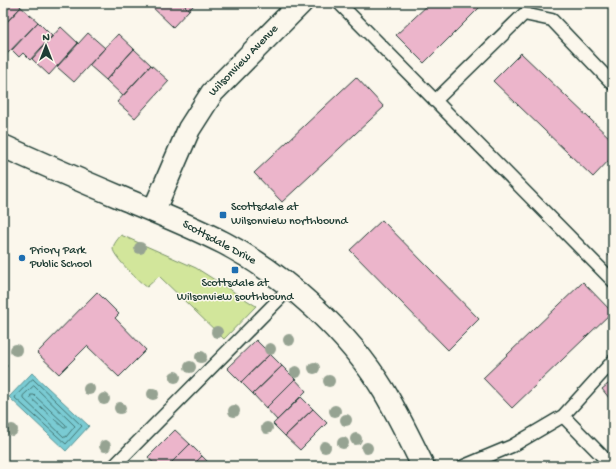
<svg xmlns="http://www.w3.org/2000/svg" width="616" height="469" font-family="'Gochi Hand',sans-serif">
  <style>
    .green { fill: #d2e69b; stroke: #789268 }
    .water { fill: #7acbd3; stroke: #569293 }
    .lines { fill: none; stroke-linecap: round; stroke-linejoin: round }
    .shore { stroke: #437674; stroke-width: 1 }
    .building { fill: #ecb5cb; stroke: #1f3d34 }
    .lane-casing { stroke: #1f3d34; stroke-width: 15 }
    .street-casing { stroke: #1f3d34; stroke-width: 25 }
    .secondary-casing { stroke: #1f3d34; stroke-width: 25 }
    .lane { stroke: #fbf7ec; stroke-width: 12 }
    .street { stroke: #fbf7ec; stroke-width: 22 }
    .secondary { stroke: #fbf7ec; stroke-width: 22 }
    .tree { fill: #96a392 }
    .poi-dot { fill: #1f6fb2; stroke: #fbf7ec; stroke-width: 1.5 }
    .labels { text-anchor: middle; dominant-baseline: central; stroke-width: 3; stroke-linejoin: round; paint-order: stroke }
    .street-label { font-size: 12px; fill: #1f3d34; stroke: #fbf7ec }
    .poi-label { font-size: 12px; fill: #1f3d34; stroke: #fbf7ec; text-anchor: start }
  </style>
  <rect width="100%" height="100%" fill="#fbf7ec"/>
  <filter id="ink" filterUnits="userSpaceOnUse"><feTurbulence type="fractalNoise" baseFrequency=".025" numOctaves="2"/><feDisplacementMap in="SourceGraphic" scale="8" xChannelSelector="R" yChannelSelector="G"/><feConvolveMatrix kernelMatrix="1 2 1 2 8 2 1 2 1" color-interpolation-filters="sRGB"/></filter>
  <g filter="url(#ink)">
    <path class="green" d="M 121,235 L 196,268 L 256,306 L 224,339 L 159,276 L 147,287 C 140,283 114,257 113,249 C 113,244 118,239 121,235 Z"/>
    <path class="water" d="M 32,373 L 89,426 L 66,451 L 9,397 Z"/>
    <g class="lines">
      <path class="shore" d="M 33,379 L 82,426 L 66,444 L 15,398 L 16,396 Z
        M 34,386 L 75,426 L 66,437 L 64,437 L 23,398 L 23,396 Z
        M 31,395 L 34,395 L 66,425 L 66,428 L 64,428 L 31,398 Z"/>
    </g>
    <path class="building" d="M 3,3 L 17,3 L 21,7 L 3,26 Z
      M 148,3 L 182,3 L 189,10 L 173,27 Z
      M 182,3 L 196,3 L 189,10 Z
      M 430,3 L 484,3 L 424,63 L 396,35 Z
      M 21,7 L 38,22 L 7,54 L 3,50 L 3,26 Z
      M 38,22 L 52,36 L 30,60 L 23,53 L 19,57 L 12,50 Z
      M 61,27 L 78,43 L 49,75 L 32,59 Z
      M 88,33 L 105,48 L 74,82 L 57,67 Z
      M 118,34 L 134,49 L 106,80 L 89,65 Z
      M 134,49 L 151,65 L 123,96 L 106,80 Z
      M 521,53 L 613,141 L 613,156 L 593,177 L 493,81 Z
      M 151,65 L 169,81 L 135,118 L 117,102 Z
      M 356,77 L 384,107 L 282,202 L 254,173 Z
      M 382,220 L 479,319 L 448,350 L 350,250 Z
      M 613,250 L 613,259 L 608,255 Z
      M 583,282 L 612,312 L 512,408 L 483,378 Z
      M 97,292 L 119,314 L 115,318 L 146,350 L 119,377 L 87,346 L 59,374 L 37,353 Z
      M 256,340 L 270,354 L 241,382 L 227,368 Z
      M 270,354 L 282,366 L 253,394 L 241,382 Z
      M 3,362 L 7,366 L 3,370 Z
      M 282,366 L 295,379 L 266,408 L 253,394 Z
      M 295,379 L 306,391 L 277,420 L 266,408 Z
      M 613,380 L 613,403 L 602,389 Z
      M 301,397 L 313,409 L 285,436 L 273,424 Z
      M 313,409 L 327,423 L 300,450 L 285,436 Z
      M 175,430 L 190,444 L 168,466 L 156,466 L 148,457 Z
      M 190,444 L 202,456 L 192,466 L 168,466 Z
      M 202,456 L 212,466 L 192,466 Z"/>
    <g class="lines">
      <defs>
        <path id="lane" d="M 339,3 L 613,281
          M 435,101 L 524,14 L 552,20 L 613,84
          M 563,416 L 612,466
          M 114,466 L 290,288
          M 464,466 L 512,446 L 563,416 L 613,361"/>
        <path id="street" d="M 154,210 L 189,129 L 212,93 L 301,3"/>
        <path id="secondary" d="M 3,146 C 42,164 82,181 122,198 C 156,212 191,226 224,243 C 285,275 348,332 384,391 C 398,415 411,441 423,466"/>
      </defs>
      <use href="#lane" class="lane-casing"/>
      <use href="#street" class="street-casing"/>
      <use href="#secondary" class="secondary-casing"/>
      <use href="#lane" class="lane"/>
      <use href="#street" class="street"/>
      <use href="#secondary" class="secondary"/>
    </g>
    <g class="tree">
      <circle cx="140" cy="248" r="6"/>
      <circle cx="217" cy="332" r="6"/>
      <circle cx="289" cy="340" r="6"/>
      <circle cx="270" cy="349" r="6"/>
      <circle cx="16" cy="350" r="6"/>
      <circle cx="201" cy="357" r="6"/>
      <circle cx="190" cy="367" r="6"/>
      <circle cx="314" cy="368" r="6"/>
      <circle cx="296" cy="372" r="6"/>
      <circle cx="175" cy="377" r="6"/>
      <circle cx="329" cy="381" r="6"/>
      <circle cx="89" cy="389" r="6"/>
      <circle cx="153" cy="394" r="6"/>
      <circle cx="104" cy="399" r="6"/>
      <circle cx="120" cy="408" r="6"/>
      <circle cx="234" cy="411" r="6"/>
      <circle cx="335" cy="411" r="6"/>
      <circle cx="346" cy="420" r="6"/>
      <circle cx="267" cy="428" r="6"/>
      <circle cx="12" cy="430" r="6"/>
      <circle cx="356" cy="439" r="6"/>
      <circle cx="343" cy="443" r="6"/>
      <circle cx="105" cy="446" r="6"/>
      <circle cx="325" cy="447" r="6"/>
      <circle cx="367" cy="448" r="6"/>
    </g>
  </g>
  <g class="poi-dot">
    <rect x="219" y="211" width="8" height="8" rx="2"/>
    <circle cx="22" cy="258" r="4"/>
    <rect x="231" y="266" width="8" height="8" rx="2"/>
  </g>
  <g class="labels">
    <g class="street-label">
      <text transform="translate(244 61) rotate(-46)">Wilsonview Avenue</text>
      <text transform="translate(219 243) rotate(28)">Scottsdale Drive</text>
    </g>
    <g class="poi-label">
      <text x="231" y="208">Scottsdale at<tspan x="231" dy="14">Wilsonview northbound</tspan></text>
      <text x="30" y="251">Priory Park<tspan x="30" dy="14">Public School</tspan></text>
      <text x="235" y="284" text-anchor="middle">Scottsdale at<tspan x="235" dy="14">Wilsonview southbound</tspan></text>
    </g>
  </g>
  <rect width="616" height="469" fill="none" stroke="#fbf7ec" stroke-width="16"/>
  <rect x="8" y="8" width="600" height="453" fill="none" stroke="#1f3d34" stroke-width="1.5" filter="url(#ink)"/>
  <g transform="translate(46 46)" stroke="#fbf7ec" stroke-width="3" paint-order="stroke">
  <path d="M0-3L7 15L0 10L-7 15Z" fill="#1f3d34"/>
  <text y="-6" font-size="11" font-weight="bold" text-anchor="middle" fill="#1f3d34">N</text>
  </g>
</svg>
